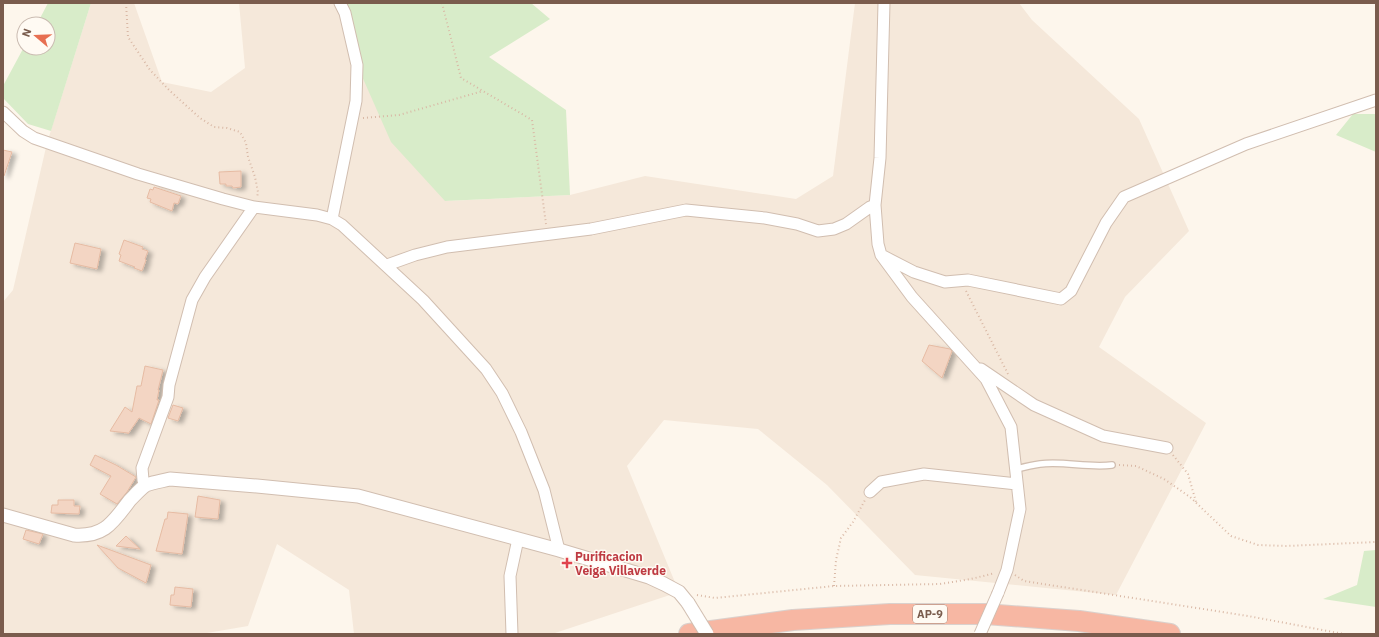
<svg xmlns="http://www.w3.org/2000/svg" width="1379" height="637" font-family="'IBM Plex Sans',sans-serif">
  <style>
    .residential { fill: #f5e8da }
    .green { fill: #d8ecc9 }
    .building { fill: #f3d5c3; stroke: #e6bba3; filter: url(#shadow) }
    .lines { fill: none; stroke-linecap: round; stroke-linejoin: round }
    .service-casing { stroke: #d1beb0; stroke-width: 8 }
    .minor-casing { stroke: #d1beb0; stroke-width: 13 }
    .tertiary-casing { stroke: #d1beb0; stroke-width: 15 }
    .motorway-casing { stroke: #dad1cd; stroke-width: 22 }
    .path { stroke: #d9b8a5; stroke-width: 2; stroke-dasharray: 1 3; stroke-linecap: butt }
    .service { stroke: #fff; stroke-width: 5.5 }
    .minor { stroke: #fff; stroke-width: 11 }
    .tertiary { stroke: #fff; stroke-width: 13 }
    .motorway { stroke: #f7b7a3; stroke-width: 20 }
    .minor-bridge-casing { stroke: #d1beb0; stroke-width: 13; stroke-linecap: butt }
    .tertiary-bridge-casing { stroke: #d1beb0; stroke-width: 15; stroke-linecap: butt }
    .minor-bridge { stroke: #fff; stroke-width: 11 }
    .tertiary-bridge { stroke: #fff; stroke-width: 13 }
    .health-dot { fill: #e0444e; stroke: #fffaf3; stroke-width: 1.5 }
    .labels { text-anchor: middle; dominant-baseline: central; stroke-width: 3; stroke-linejoin: round; paint-order: stroke }
    .shield { fill: #fffaf3; stroke: #a28b7f; stroke-width: 1 }
    .shield-label { font-size: 11px; font-weight: bold; fill: #7a5c4d }
    .health-label { font-size: 12px; font-weight: bold; fill: #be3a42; stroke: #fffaf3; text-anchor: start }
  </style>
  <defs>
    <filter id="shadow"><feDropShadow dx="4.5" dy="2.5" stdDeviation="2" flood-color="#0004"/></filter>
  </defs>
  <rect width="100%" height="100%" fill="#fdf6ec"/>
  <path class="residential" d="M 91,3 L 134,3 L 162,82 L 211,92 L 245,68 L 239,3 L 337,3 L 446,201 L 570,195 L 645,176 L 796,199 L 833,176 L 855,3 L 1019,3 L 1032,20 L 1139,119 L 1189,231 L 1125,297 L 1099,347 L 1206,423 L 1116,595 L 915,575 L 827,485 L 758,429 L 664,420 L 627,466 L 679,592 L 552,634 L 354,634 L 349,590 L 277,544 L 248,626 L 201,634 L 3,634 L 3,302 L 13,290 L 47,143 Z"/>
  <path class="green" d="M 48,3 L 91,3 L 51,131 L 28,124 L 3,98 L 3,86 L 24,47 L 48,48 L 48,24 L 37,24 Z
    M 340,3 L 531,3 L 550,19 L 489,57 L 566,110 L 570,195 L 445,201 L 391,142 L 357,65 Z
    M 1353,114 L 1376,114 L 1376,152 L 1336,135 Z
    M 1376,550 L 1376,607 L 1323,599 L 1357,585 L 1364,551 Z"/>
  <path class="building" d="M 3,150 L 12,152 L 4,176 L 3,175 Z
    M 241,171 L 241,187 L 233,188 L 232,186 L 226,186 L 226,184 L 220,184 L 219,172 Z
    M 154,187 L 181,196 L 178,204 L 174,203 L 172,211 L 150,202 L 151,199 L 147,198 L 150,189 L 153,190 Z
    M 124,240 L 143,247 L 142,249 L 148,251 L 145,259 L 146,260 L 142,271 L 134,268 L 135,267 L 119,261 L 121,255 L 119,254 Z
    M 75,243 L 101,249 L 97,269 L 70,263 Z
    M 929,345 L 950,349 L 952,351 L 942,378 L 922,361 Z
    M 145,366 L 163,370 L 158,390 L 159,390 L 157,400 L 159,400 L 151,424 L 139,418 L 128,434 L 128,433 L 110,431 L 125,407 L 132,412 L 137,386 L 141,386 Z
    M 173,405 L 183,408 L 178,421 L 168,418 Z
    M 95,455 L 116,465 L 136,477 L 127,492 L 117,504 L 100,494 L 111,476 L 90,465 Z
    M 198,496 L 220,500 L 218,519 L 195,517 Z
    M 58,500 L 74,500 L 74,506 L 80,506 L 79,514 L 51,513 L 52,505 L 58,505 Z
    M 168,512 L 188,514 L 182,554 L 156,551 L 165,519 L 167,519 Z
    M 26,530 L 43,534 L 39,544 L 23,539 Z
    M 126,536 L 140,549 L 116,546 Z
    M 97,545 L 151,565 L 146,583 L 118,568 Z
    M 175,587 L 193,589 L 191,607 L 170,605 L 171,595 L 174,595 Z"/>
  <g class="lines">
    <defs>
      <path id="service" d="M 1016,469 C 1024,467 1032,465 1040,464 C 1064,461 1088,468 1112,465"/>
      <path id="minor" d="M 884,3 L 880,158 L 875,205 L 878,244 L 881,255 L 912,297 L 986,379 L 1011,427 L 1020,509 L 1007,570 L 998,593
        M 3,112 L 23,131 L 34,138 L 138,174 L 223,199 L 254,207 L 317,215 L 332,219 L 342,225 L 423,300 L 486,369 L 502,393 L 521,432 L 544,490 L 559,550
        M 332,219 L 356,101 L 357,65 L 345,13 L 340,3
        M 883,256 L 914,272 L 945,282 L 968,280 L 1061,299 L 1071,291 L 1106,223 L 1124,197 L 1246,144 L 1376,100
        M 387,265 L 415,255 L 447,247 L 591,229 L 686,210 L 765,218 L 797,224 L 818,231 L 834,229 L 846,224 L 870,207 L 875,205
        M 981,369 L 1034,405 L 1103,436 L 1167,448
        M 145,486 L 143,480 L 142,468 L 168,397 L 169,385 L 192,300 L 205,277 L 254,207
        M 870,492 L 881,482 L 924,474 L 1017,484
        M 512,634 L 510,576 L 518,539"/>
      <path id="tertiary" d="M 3,515 L 74,535 C 105,537 113,522 130,500 C 135,495 140,489 146,485 C 154,482 162,481 170,479 L 257,486 L 358,496 L 559,550 L 649,577 L 664,584 L 679,592 L 688,603"/>
      <path id="motorway" d="M 689,634 L 793,620 L 890,614 L 985,614 L 1079,621 L 1170,634"/>
    </defs>
    <use href="#service" class="service-casing"/>
    <use href="#minor" class="minor-casing"/>
    <use href="#tertiary" class="tertiary-casing"/>
    <use href="#motorway" class="motorway-casing"/>
    <path class="path" d="M 126,3 L 128,37 L 150,70 L 170,91 L 200,118 L 214,127 L 227,128 L 240,132 L 246,143 L 248,157 L 255,177 L 258,192 L 257,198
      M 442,3 L 461,78 L 532,120 L 546,224
      M 363,118 L 399,115 L 483,91
      M 966,291 L 1008,374
      M 1173,455 L 1188,474 L 1196,502
      M 1119,465 L 1136,466 L 1164,479 L 1190,497 L 1231,536 L 1258,545 L 1286,546 L 1376,542
      M 1015,575 L 1024,581 L 1248,616 L 1344,634
      M 834,586 L 836,560 L 841,538 L 853,522 L 865,500
      M 697,595 L 715,598 L 834,586 L 940,584 L 971,579 L 995,573"/>
    <use href="#service" class="service"/>
    <use href="#minor" class="minor"/>
    <use href="#tertiary" class="tertiary"/>
    <use href="#motorway" class="motorway"/>
    <defs>
      <path id="minor-bridge" d="M 980,634 L 998,593"/>
      <path id="tertiary-bridge" d="M 688,603 L 707,634"/>
    </defs>
    <use href="#minor-bridge" class="minor-bridge-casing"/>
    <use href="#tertiary-bridge" class="tertiary-bridge-casing"/>
    <use href="#minor-bridge" class="minor-bridge"/>
    <use href="#tertiary-bridge" class="tertiary-bridge"/>
  </g>
  <path class="health-dot" d="M565 557h4v4h4v4h-4v4h-4v-4h-4v-4h4z"/>
  <g class="labels">
    <rect class="shield" x="913" y="605" width="34" height="18" rx="3"/>
    <g class="shield-label">
      <text x="930" y="614">AP-9</text>
    </g>
    <g class="health-label">
      <text x="575" y="556">Purificacion<tspan x="575" dy="14">Veiga Villaverde</tspan></text>
    </g>
  </g>
  <rect width="1379" height="637" fill="none" stroke="#7a5c4d" stroke-width="8"/>
  <g transform="translate(36 36) rotate(289)"><circle r="19" fill="#fffaf3" stroke="#cabbb1"/>
  <path d="M0-3L7 15L0 10L-7 15Z" fill="#e76f51"/>
  <text y="-6" font-size="11" font-weight="bold" text-anchor="middle" fill="#7a5c4d">N</text>
  </g>
</svg>
